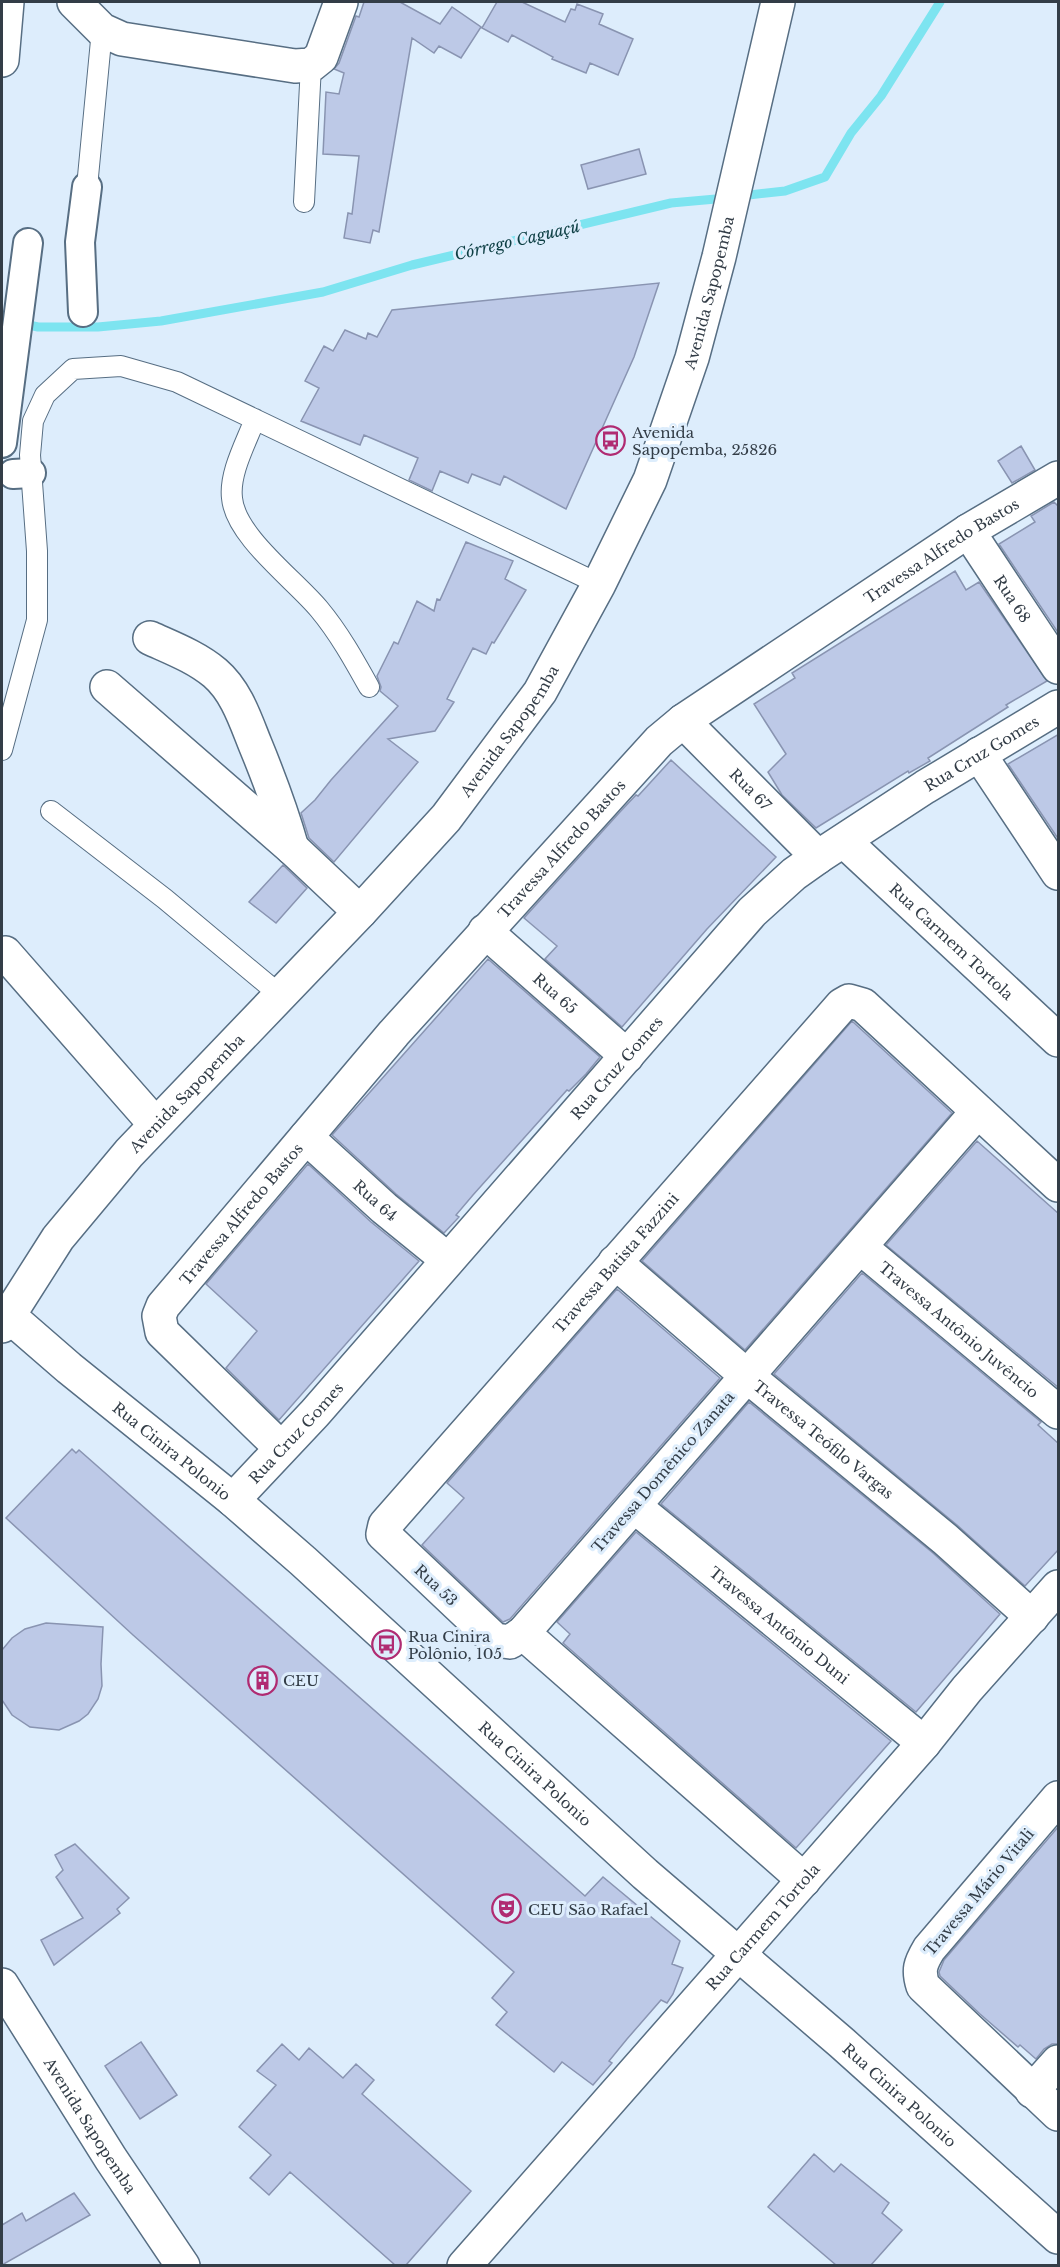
<svg xmlns="http://www.w3.org/2000/svg" width="1060" height="2267" font-family="'Libre Baskerville',serif">
  <style>
    .lines { fill: none; stroke-linecap: round; stroke-linejoin: round }
    .stream { stroke: #7de4f0; stroke-width: 9 }
    .building { fill: #bdc9e7; stroke: #8994b1; stroke-width: 1.5 }
    .service-casing { stroke: #576e83; stroke-width: 22 }
    .pedestrian-casing { stroke: #576e83; stroke-width: 32 }
    .minor-casing { stroke: #576e83; stroke-width: 36 }
    .secondary-casing { stroke: #576e83; stroke-width: 36 }
    .service { stroke: #fff; stroke-width: 20 }
    .pedestrian { stroke: #fff; stroke-width: 28 }
    .minor { stroke: #fff; stroke-width: 33 }
    .secondary { stroke: #fff; stroke-width: 33 }
    .labels { text-anchor: middle; dominant-baseline: central; stroke-width: 6; stroke-linejoin: round; paint-order: stroke }
    .street-label { font-size: 15px; fill: #333d47; stroke: #ddedfc }
    .poi-label { font-size: 15px; fill: #333d47; stroke: #ddedfc; text-anchor: start }
    .water-label { font-size: 16px; font-style: italic; fill: #0c3e43; stroke: #ddedfc }
  </style>
  <rect width="100%" height="100%" fill="#ddedfc"/>
  <g class="lines">
    <path class="stream" d="M 740,196 L 785,191 L 825,177 L 851,133 L 881,96 L 940,2
      M 2,319 L 38,327 L 98,327 L 161,321 L 323,292 L 412,265 L 671,203 L 727,198"/>
  </g>
  <path class="building" d="M 364,2 L 400,2 L 440,24 L 452,7 L 481,27 L 461,58 L 439,46 L 434,53 L 412,38 L 379,232 L 373,230 L 370,243 L 344,238 L 348,213 L 352,214 L 359,156 L 323,154 L 326,92 L 339,94 L 344,73 L 334,69 L 339,63 L 356,16 L 359,17 Z
    M 497,2 L 522,2 L 565,22 L 571,9 L 575,10 L 577,4 L 603,14 L 599,24 L 633,39 L 618,75 L 590,63 L 586,73 L 552,59 L 553,57 L 512,35 L 508,42 L 482,28 Z
    M 639,149 L 646,174 L 588,189 L 581,165 Z
    M 659,283 L 634,357 L 566,509 L 504,476 L 500,485 L 472,474 L 468,483 L 440,471 L 432,491 L 409,480 L 418,458 L 364,435 L 360,445 L 301,421 L 319,388 L 305,381 L 324,346 L 333,351 L 345,330 L 366,339 L 368,333 L 377,337 L 392,310 Z
    M 1021,446 L 1035,470 L 1012,483 L 998,461 Z
    M 1054,502 L 1059,507 L 1059,634 L 999,544 L 1035,522 L 1031,516 Z
    M 466,542 L 513,561 L 505,579 L 526,590 L 494,643 L 492,642 L 486,654 L 473,648 L 447,699 L 454,702 L 435,731 L 388,739 L 418,762 L 334,862 L 309,838 L 301,813 L 315,800 L 331,780 L 398,706 L 380,691 L 381,687 L 377,676 L 394,642 L 398,644 L 417,601 L 434,611 L 437,599 L 440,600 Z
    M 955,571 L 966,590 L 979,582 L 1047,681 L 1006,705 L 1008,707 L 928,758 L 930,761 L 909,773 L 908,771 L 816,828 L 782,795 L 768,772 L 786,754 L 754,704 L 795,678 L 792,673 Z
    M 1059,734 L 1059,840 L 1008,764 Z
    M 671,760 L 776,857 L 707,929 L 622,1027 L 545,959 L 557,946 L 524,918 L 619,813 L 636,795 L 638,796 Z
    M 283,865 L 307,888 L 276,923 L 249,902 Z
    M 488,959 L 600,1057 L 586,1074 L 569,1091 L 567,1090 L 473,1195 L 456,1215 L 459,1217 L 444,1233 L 396,1194 L 332,1135 Z
    M 852,1021 L 952,1113 L 745,1350 L 642,1261 Z
    M 977,1141 L 1059,1214 L 1059,1388 L 886,1245 Z
    M 308,1164 L 371,1222 L 419,1261 L 279,1420 L 226,1368 L 257,1331 L 206,1284 Z
    M 862,1273 L 1041,1422 L 1038,1425 L 1059,1444 L 1059,1549 L 1025,1586 L 957,1525 L 774,1374 Z
    M 617,1289 L 720,1378 L 510,1619 L 503,1622 L 422,1545 L 464,1498 L 447,1483 Z
    M 749,1402 L 933,1553 L 1000,1614 L 916,1712 L 661,1504 Z
    M 72,1449 L 76,1453 L 79,1450 L 585,1896 L 603,1877 L 680,1941 L 672,1964 L 683,1968 L 673,1994 L 667,2003 L 661,2000 L 627,2039 L 609,2061 L 612,2063 L 593,2085 L 562,2062 L 554,2072 L 496,2025 L 507,2012 L 492,1998 L 514,1972 L 133,1635 L 6,1518 Z
    M 636,1532 L 891,1741 L 796,1848 L 563,1643 L 570,1634 L 557,1622 Z
    M 46,1623 L 103,1627 L 101,1664 L 102,1686 L 98,1699 L 88,1714 L 79,1721 L 59,1730 L 30,1727 L 12,1715 L 2,1700 L 2,1650 L 12,1638 L 25,1629 Z
    M 1059,1826 L 1059,2044 L 1052,2044 L 1044,2049 L 1036,2059 L 1020,2045 L 1018,2047 L 980,2014 L 940,1976 L 939,1972 L 944,1960 Z
    M 75,1844 L 129,1898 L 117,1909 L 120,1913 L 54,1965 L 41,1940 L 83,1918 L 56,1877 L 63,1870 L 55,1855 Z
    M 141,2042 L 177,2095 L 140,2119 L 105,2066 Z
    M 282,2044 L 299,2060 L 309,2048 L 343,2078 L 356,2064 L 374,2080 L 362,2094 L 471,2191 L 406,2265 L 395,2265 L 290,2172 L 269,2195 L 250,2178 L 271,2155 L 239,2127 L 276,2085 L 257,2071 Z
    M 814,2154 L 834,2172 L 841,2164 L 889,2203 L 882,2213 L 902,2230 L 871,2265 L 836,2265 L 768,2207 Z
    M 74,2193 L 90,2215 L 2,2265 L 2,2225 L 22,2213 L 26,2221 Z"/>
  <g class="lines">
    <defs>
      <path id="service" d="M 87,187 L 102,30
        M 304,202 L 311,65
        M 255,419 C 246,443 229,473 232,498 C 235,536 295,580 319,609 C 339,633 354,660 369,687
        M 2,750 L 37,620 L 37,551 L 30,455 L 33,421 L 45,395 L 73,369 L 121,366 L 177,382 L 599,584
        M 51,811 L 165,899 L 280,995"/>
      <path id="pedestrian" d="M 83,312 L 80,242 L 87,187
        M 2,443 L 28,243
        M 13,474 L 31,473"/>
      <g id="minor">
        <path d="M 74,2 L 102,30 L 122,39 L 295,66 L 311,65 L 321,57 L 341,2"/>
        <path d="M 2,60 L 7,2"/>
        <path id="s1" d="M 968,531 L 1058,667"/>
        <path d="M 150,638 C 172,648 196,657 215,673 C 236,691 245,719 255,744 C 269,778 282,813 292,848"/>
        <path d="M 107,687 L 292,848 L 360,912"/>
        <path id="s2" d="M 683,721 L 818,857"/>
        <path d="M 979,754 L 1058,873"/>
        <path id="s3" d="M 844,841 L 1058,1040"/>
        <path id="s4" d="M 485,931 L 627,1056"/>
        <path d="M 5,953 L 155,1124"/>
        <path id="s5" d="M 978,1111 L 523,1633 L 510,1642 L 495,1640 L 383,1534 L 385,1525 L 842,1005 L 849,1001 L 863,1005 L 1058,1185"/>
        <path id="s6" d="M 306,1137 L 384,1208 L 448,1260"/>
        <path id="s7" d="M 860,1247 L 1058,1412"/>
        <path id="s8" d="M 615,1262 L 747,1376 L 945,1539 L 1032,1617"/>
        <path id="s9" d="M 8,1315 L 69,1368 L 233,1500 L 303,1561 L 645,1874 L 842,2043 L 1058,2237"/>
        <path id="s10" d="M 281,1448 L 162,1332 L 159,1316 L 163,1306 L 394,1033 L 659,741 L 683,721 L 968,531 L 1058,478"/>
        <path id="s11" d="M 233,1500 L 315,1413 L 752,912 L 794,874 L 818,857 L 925,787 L 1058,707"/>
        <path id="s12" d="M 634,1506 L 924,1743"/>
        <path d="M 523,1633 L 804,1880"/>
        <path d="M 1058,1798 L 929,1949 C 920,1964 918,1970 923,1986 L 1058,2114"/>
        <path d="M 1032,2091 L 1058,2062"/>
        <path id="s13" d="M 464,2266 L 924,1743 L 967,1689 L 1058,1587"/>
      </g>
      <g id="secondary">
        <path id="s14" d="M 2,1326 L 58,1238 L 129,1153 L 360,912 L 446,818 L 540,692 L 599,584 L 650,480 L 692,358 L 719,257 L 778,2"/>
        <path id="s15" d="M 2,1985 L 111,2159 L 183,2266"/>
      </g>
    </defs>
    <use href="#service" class="service-casing"/>
    <use href="#pedestrian" class="pedestrian-casing"/>
    <use href="#minor" class="minor-casing"/>
    <use href="#secondary" class="secondary-casing"/>
    <use href="#service" class="service"/>
    <use href="#pedestrian" class="pedestrian"/>
    <use href="#minor" class="minor"/>
    <use href="#secondary" class="secondary"/>
  </g>
  <defs>
    <symbol id="bus-ring" viewBox="-11 -11 22 22"><circle r="9.5" fill="#ddedfc" stroke="#b02b72" stroke-width="1.5"/><path d="M-5-6H5V4H4V6H2V4H-2V6H-4V4H-5ZM-3.5-4V0h7V-4ZM-3.5 1.2v1.5H-2V1.2ZM2 1.2v1.5H3.5V1.2Z" fill="#b02b72"/></symbol>
    <symbol id="building-ring" viewBox="-11 -11 22 22"><circle r="9.5" fill="#ddedfc" stroke="#b02b72" stroke-width="1.5"/><path d="M-4-6H4V6H1V3H-1V6H-4ZM-2.5-4.3h1.7v1.8h-1.7ZM.8-4.3h1.7v1.8H.8ZM-2.5-1h1.7V.8h-1.7ZM.8-1h1.7V.8H.8Z" fill="#b02b72"/></symbol>
    <symbol id="theatre-ring" viewBox="-11 -11 22 22"><circle r="9.5" fill="#ddedfc" stroke="#b02b72" stroke-width="1.5"/><path d="M-5-5.5Q0-4 5-5.5V0Q5 5 0 6Q-5 5-5 0ZM-3.3-2.5H-1v1.5H-3.3ZM1-2.5H3.3v1.5H1ZM-2.8 1Q0 5.5 2.8 1Z" fill="#b02b72"/></symbol>
  </defs>
  <g fill-rule="evenodd">
    <use href="#bus-ring" x="594" y="424" width="33" height="33"/>
    <use href="#bus-ring" x="370" y="1628" width="33" height="33"/>
    <use href="#building-ring" x="246" y="1664" width="33" height="33"/>
    <use href="#theatre-ring" x="490" y="1892" width="33" height="33"/>
  </g>
  <g class="labels">
    <g class="street-label">
      <text stroke="none"><textPath href="#s14" startOffset="1269">Avenida Sapopemba</textPath></text>
      <text stroke="none"><textPath href="#s10" startOffset="1286">Travessa Alfredo Bastos</textPath></text>
      <text stroke="none"><textPath href="#s1" startOffset="81">Rua 68</textPath></text>
      <text stroke="none"><textPath href="#s14" startOffset="784">Avenida Sapopemba</textPath></text>
      <text stroke="none"><textPath href="#s11" startOffset="1064">Rua Cruz Gomes</textPath></text>
      <text stroke="none"><textPath href="#s2" startOffset="96">Rua 67</textPath></text>
      <text stroke="none"><textPath href="#s10" startOffset="800">Travessa Alfredo Bastos</textPath></text>
      <text stroke="none"><textPath href="#s3" startOffset="147">Rua Carmem Tortola</textPath></text>
      <text stroke="none"><textPath href="#s4" startOffset="94">Rua 65</textPath></text>
      <text stroke="none"><textPath href="#s11" startOffset="578">Rua Cruz Gomes</textPath></text>
      <text stroke="none"><textPath href="#s14" startOffset="298">Avenida Sapopemba</textPath></text>
      <text stroke="none"><textPath href="#s6" startOffset="94">Rua 64</textPath></text>
      <text stroke="none"><textPath href="#s10" startOffset="314">Travessa Alfredo Bastos</textPath></text>
      <text stroke="none"><textPath href="#s5" startOffset="1236">Travessa Batista Fazzini</textPath></text>
      <text stroke="none"><textPath href="#s7" startOffset="129">Travessa Antônio Juvêncio</textPath></text>
      <text stroke="none"><textPath href="#s11" startOffset="92">Rua Cruz Gomes</textPath></text>
      <text stroke="none"><textPath href="#s8" startOffset="274">Travessa Teófilo Vargas</textPath></text>
      <text stroke="none"><textPath href="#s9" startOffset="213">Rua Cinira Polonio</textPath></text>
      <text transform="translate(663 1472) rotate(-49)">Travessa Domênico Zanata</text>
      <text transform="translate(436 1585) rotate(43)">Rua 53</text>
      <text stroke="none"><textPath href="#s12" startOffset="188">Travessa Antônio Duni</textPath></text>
      <text stroke="none"><textPath href="#s9" startOffset="699">Rua Cinira Polonio</textPath></text>
      <text transform="translate(979 1892) rotate(-50)">Travessa Mário Vitali</text>
      <text stroke="none"><textPath href="#s13" startOffset="452">Rua Carmem Tortola</textPath></text>
      <text stroke="none"><textPath href="#s9" startOffset="1185">Rua Cinira Polonio</textPath></text>
      <text stroke="none"><textPath href="#s15" startOffset="166">Avenida Sapopemba</textPath></text>
    </g>
    <g class="poi-label">
      <text x="632" y="432">Avenida<tspan x="632" dy="17">Sapopemba, 25826</tspan></text>
      <text x="408" y="1636">Rua Cinira<tspan x="408" dy="17">Polônio, 105</tspan></text>
      <text x="283" y="1680">CEU</text>
      <text x="528" y="1909">CEU São Rafael</text>
    </g>
    <g class="water-label">
      <text transform="translate(517 240) rotate(-13)">Córrego Caguaçú</text>
    </g>
  </g>
  <rect width="1060" height="2267" fill="none" stroke="#333d47" stroke-width="6"/>
</svg>
